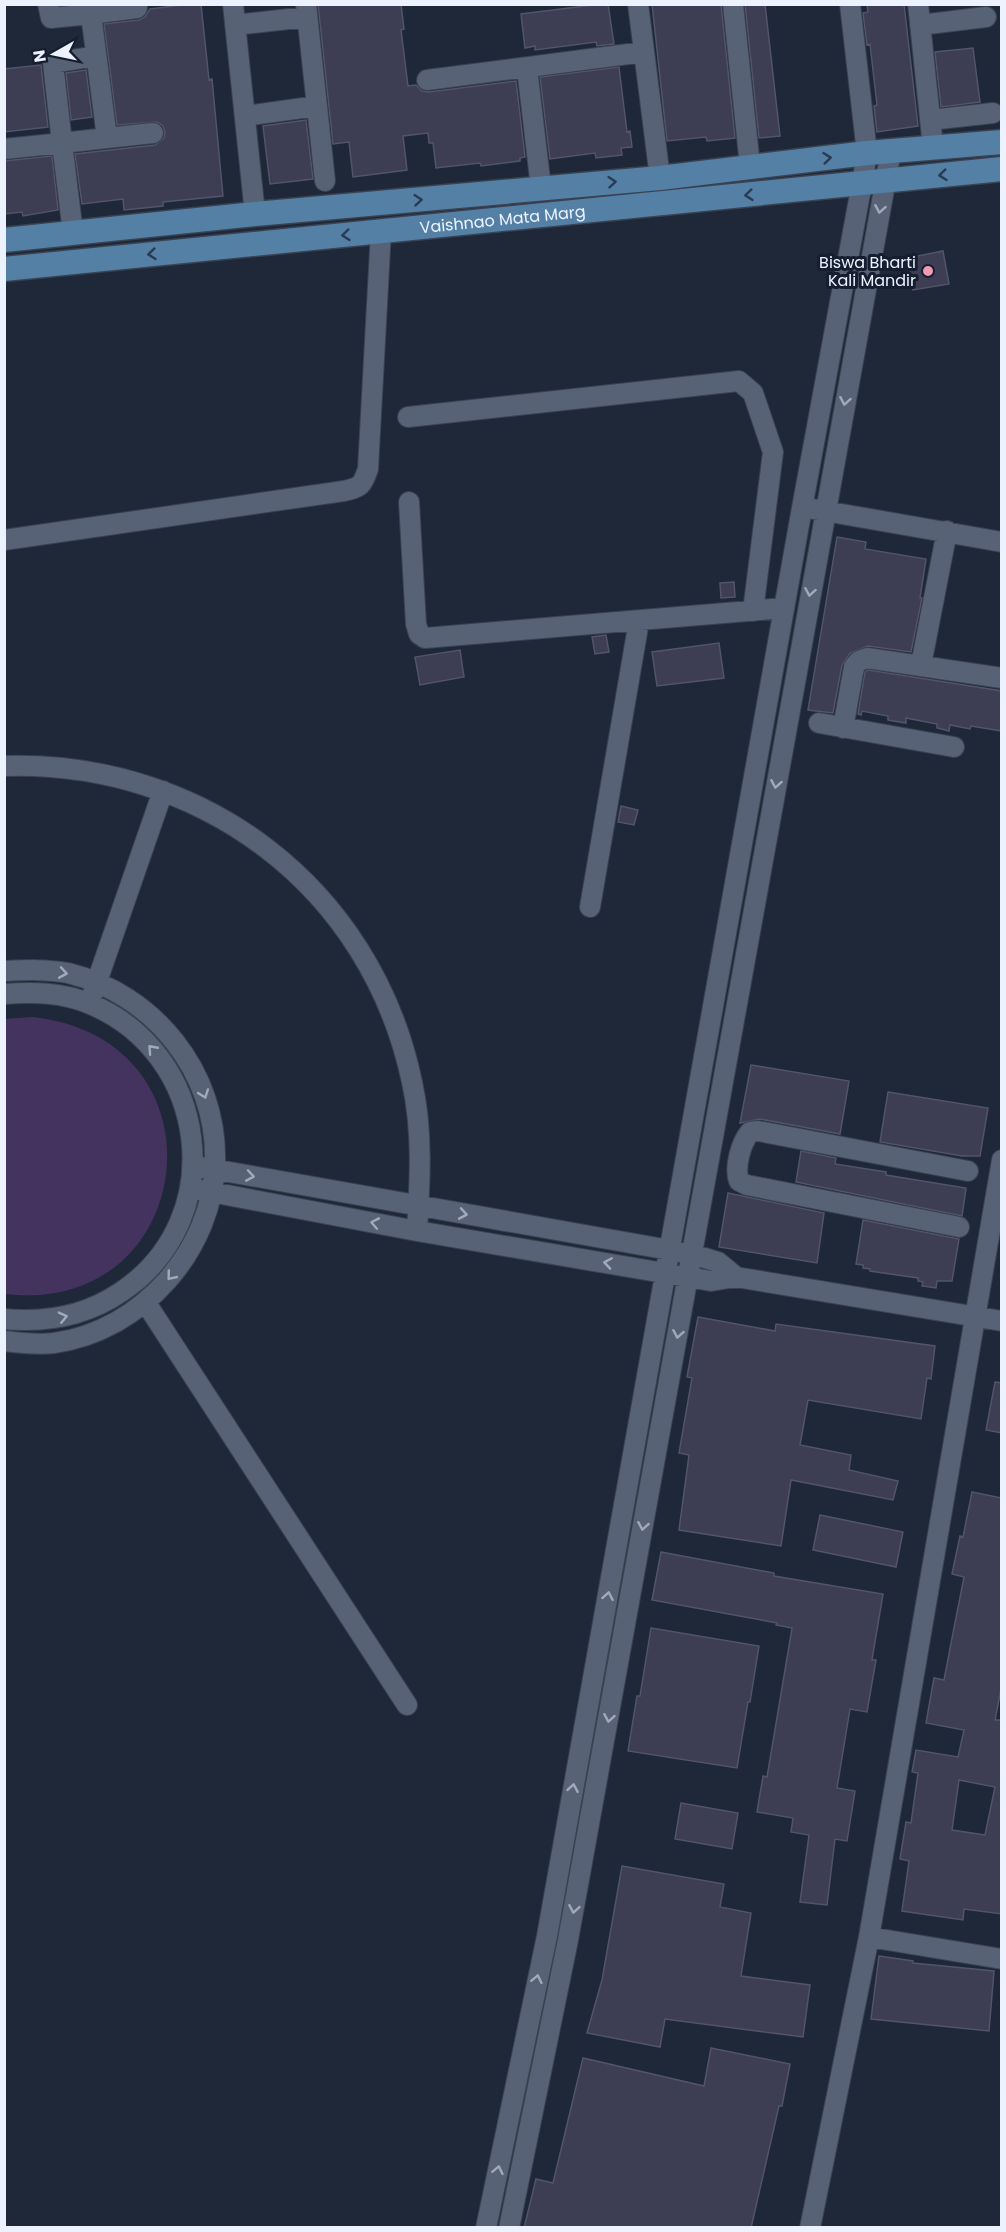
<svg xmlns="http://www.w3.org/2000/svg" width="1006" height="2232" font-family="Poppins,sans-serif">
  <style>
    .green { fill: #44335e }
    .building { fill: #3d3e53; stroke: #52546a; stroke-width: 1.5; fill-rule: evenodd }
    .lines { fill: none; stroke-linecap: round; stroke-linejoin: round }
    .minor-casing { stroke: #3a4251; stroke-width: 22 }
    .major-casing { stroke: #3a4251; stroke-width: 27 }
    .minor { stroke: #576276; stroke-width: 20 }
    .major { stroke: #5480a6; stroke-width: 24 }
    .oneway { stroke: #283b53 }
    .oneway2 { stroke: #a2aaba }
    .poi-dot { fill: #f09ab6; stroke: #151e2f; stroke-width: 2 }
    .labels { text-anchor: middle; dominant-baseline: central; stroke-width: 6; stroke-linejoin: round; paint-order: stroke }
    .street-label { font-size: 16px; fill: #ecf3ff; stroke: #151e2f }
    .poi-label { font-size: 16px; fill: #ecf3ff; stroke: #151e2f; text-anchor: end }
  </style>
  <rect width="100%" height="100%" fill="#1e2839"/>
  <path class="green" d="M 32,1017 C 232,1038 199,1317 5,1294 L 4,1019 Z"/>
  <path class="building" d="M 190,4 L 201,4 L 209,80 L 212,79 L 223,196 L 163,202 L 163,206 L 124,210 L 123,199 L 82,204 L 75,154 L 155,145 L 164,138 L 165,132 L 163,126 L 157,122 L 117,125 L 104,24 L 139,20 L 145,17 L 150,9 Z
    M 318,4 L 401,4 L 404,29 L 401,30 L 408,86 L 416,85 L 422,91 L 429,92 L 516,81 L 525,157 L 520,158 L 520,161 L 481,166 L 480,163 L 436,168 L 433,143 L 429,143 L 428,133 L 403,136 L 407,170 L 353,177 L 349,142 L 333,144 Z
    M 601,4 L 608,4 L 614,44 L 597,46 L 596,42 L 535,50 L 535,46 L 525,48 L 521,14 Z
    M 652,4 L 721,4 L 735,138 L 707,141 L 706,137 L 667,141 Z
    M 745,4 L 765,4 L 780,136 L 759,138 Z
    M 867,4 L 904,4 L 918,126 L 877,132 L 874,106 L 877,105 L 870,44 L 867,45 L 863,13 L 868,12 Z
    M 973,48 L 980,102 L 941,107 L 935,52 Z
    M 41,65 L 48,127 L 4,132 L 4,69 Z
    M 619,67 L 627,132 L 630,131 L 632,147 L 621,148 L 622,155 L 596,158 L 595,153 L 550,159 L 540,77 Z
    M 86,70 L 92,117 L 71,120 L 66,73 Z
    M 306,120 L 313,179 L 270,184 L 263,126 Z
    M 52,156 L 58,210 L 23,216 L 22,212 L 4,214 L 4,161 Z
    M 943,251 L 949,284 L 913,290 L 908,258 Z
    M 837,537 L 866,542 L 865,549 L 926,559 L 920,598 L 922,598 L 911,652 L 868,646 L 850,653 L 842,665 L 833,713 L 808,710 Z
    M 734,582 L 735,597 L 721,598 L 720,583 Z
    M 606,635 L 609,652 L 595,654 L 592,637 Z
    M 719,643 L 724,678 L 657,686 L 652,652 Z
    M 460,650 L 464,677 L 420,685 L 415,657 Z
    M 868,670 L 1002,691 L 1002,731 L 971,726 L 970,729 L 950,725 L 949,731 L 937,728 L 937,724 L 906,718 L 906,723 L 888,720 L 888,716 L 862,711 L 861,715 L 858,714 L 865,672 Z
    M 621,806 L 638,810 L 634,825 L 618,822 Z
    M 751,1065 L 849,1081 L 840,1134 L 760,1119 L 740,1123 Z
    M 888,1092 L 988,1108 L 980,1156 L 962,1156 L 880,1142 Z
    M 801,1151 L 836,1158 L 835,1164 L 886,1172 L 886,1175 L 966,1188 L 962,1216 L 796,1182 Z
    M 728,1193 L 824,1213 L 817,1263 L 719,1247 Z
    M 863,1220 L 959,1239 L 952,1281 L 937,1281 L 936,1288 L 922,1286 L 923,1282 L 918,1281 L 918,1278 L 870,1271 L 870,1269 L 863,1268 L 863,1265 L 856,1264 Z
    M 698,1317 L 775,1331 L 776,1324 L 935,1346 L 931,1379 L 927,1378 L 921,1419 L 808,1400 L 800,1445 L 851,1455 L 849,1470 L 898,1481 L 893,1500 L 791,1480 L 781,1546 L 679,1530 L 689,1455 L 679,1453 L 692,1378 L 687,1377 Z
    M 995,1382 L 1002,1383 L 1002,1433 L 986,1430 Z
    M 972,1492 L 1002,1498 L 1002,1684 L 995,1720 L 1002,1720 L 1002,1914 L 964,1909 L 963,1920 L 902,1911 L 909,1861 L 900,1859 L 906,1822 L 911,1823 L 918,1773 L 912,1772 L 916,1750 L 958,1757 L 964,1730 L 926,1723 L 934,1678 L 944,1680 L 953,1633 L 964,1577 L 952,1574 L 960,1536 L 963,1537 ZM 959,1780 L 995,1787 L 985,1835 L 952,1830 Z
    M 820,1515 L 903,1532 L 896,1567 L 813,1550 Z
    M 661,1552 L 774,1573 L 774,1576 L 883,1594 L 872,1660 L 876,1660 L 867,1712 L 850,1709 L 837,1788 L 855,1791 L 847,1841 L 835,1839 L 827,1905 L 800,1902 L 809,1835 L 791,1832 L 793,1818 L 757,1812 L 763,1776 L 767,1777 L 792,1628 L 776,1625 L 777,1623 L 652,1600 Z
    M 651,1628 L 759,1646 L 750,1702 L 748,1702 L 737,1768 L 628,1751 L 637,1696 L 640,1696 Z
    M 681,1803 L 738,1813 L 732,1849 L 675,1839 Z
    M 622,1866 L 724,1884 L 720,1907 L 751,1913 L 741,1976 L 810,1985 L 803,2037 L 665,2019 L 660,2047 L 587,2033 L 602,1980 Z
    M 879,1956 L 913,1961 L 913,1963 L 994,1971 L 989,2031 L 871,2019 Z
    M 711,2048 L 790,2064 L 782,2106 L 779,2106 L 751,2228 L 524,2228 L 536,2179 L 553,2183 L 583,2058 L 704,2086 Z"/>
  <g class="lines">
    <defs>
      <path id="minor" d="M 48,4 L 51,18 L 91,14 L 107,138 L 62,143 L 73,233
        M 233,4 L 255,214
        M 306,4 L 325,181
        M 638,4 L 660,178
        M 733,4 L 750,166
        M 918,4 L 933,147
        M 91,14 L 137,8
        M 235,25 L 307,17
        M 920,25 L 986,17
        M 527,68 L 541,188
        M 427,80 L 644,52
        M 245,116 L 317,106
        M 930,120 L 993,113
        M 107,138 L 153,133
        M 4,149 L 62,143 L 53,63 L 96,56
        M 408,417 L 739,381 L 753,393 L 773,452 L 753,611
        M 409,502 L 416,624 L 419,634 L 425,638 L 784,608
        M 813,509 L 1002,542
        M 4,540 L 344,491 C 361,487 362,486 368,469 L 381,231
        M 921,665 L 947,531
        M 819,723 L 954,747
        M 843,728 L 854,667 L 859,661 L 867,658 L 1002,678
        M 4,766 C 202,760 371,887 412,1082 C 423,1131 420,1181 417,1231
        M 590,907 L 639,621
        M 4,971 C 26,970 47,969 68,973 C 154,994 217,1072 215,1161 C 214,1249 142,1331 54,1343 C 38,1345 21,1343 4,1341
        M 93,993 L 163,791
        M 4,994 C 34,992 62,992 90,1004 C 209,1053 231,1219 121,1292 C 86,1316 47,1323 4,1319
        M 201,1167 L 692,1254 L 718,1262 L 736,1277
        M 190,1188 L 417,1231 L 711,1281 L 736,1277 L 1002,1321
        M 959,1227 L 747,1185 L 739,1181 C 734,1167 741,1143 750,1132 L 758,1131 L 968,1171
        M 146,1303 L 407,1705
        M 869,1937 L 1002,1959
        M 486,2228 L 547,1936 L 802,508 L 862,183 L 867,153 L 850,4
        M 509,2228 L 568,1940 L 891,151
        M 810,2228 L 869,1937 L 1002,1160"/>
      <g id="major">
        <path d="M 4,240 L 255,214 L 660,178 L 867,153 L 1002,142"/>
        <path id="s1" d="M 4,269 L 1002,169"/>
      </g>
    </defs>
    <use href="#minor" class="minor-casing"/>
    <use href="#major" class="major-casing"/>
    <use href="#minor" class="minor"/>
    <use href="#major" class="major"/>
  </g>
  <defs><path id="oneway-chevron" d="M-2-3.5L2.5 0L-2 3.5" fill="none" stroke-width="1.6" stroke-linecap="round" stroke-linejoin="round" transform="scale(1.5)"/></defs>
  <g class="oneway">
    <use href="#oneway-chevron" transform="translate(827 158) rotate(-6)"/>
    <use href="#oneway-chevron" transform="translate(943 175) rotate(174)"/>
    <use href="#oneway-chevron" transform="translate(612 182) rotate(-5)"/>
    <use href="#oneway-chevron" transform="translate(749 195) rotate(174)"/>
    <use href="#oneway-chevron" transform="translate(418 200) rotate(-5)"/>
    <use href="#oneway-chevron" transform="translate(346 235) rotate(174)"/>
    <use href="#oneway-chevron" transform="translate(152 254) rotate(174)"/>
  </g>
  <g class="oneway2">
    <use href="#oneway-chevron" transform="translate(880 209) rotate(100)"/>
    <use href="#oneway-chevron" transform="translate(845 401) rotate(100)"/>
    <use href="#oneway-chevron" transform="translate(810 592) rotate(100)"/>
    <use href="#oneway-chevron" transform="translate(776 784) rotate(100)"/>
    <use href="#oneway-chevron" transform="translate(63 973) rotate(10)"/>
    <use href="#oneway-chevron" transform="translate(152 1049) rotate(-132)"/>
    <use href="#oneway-chevron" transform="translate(204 1094) rotate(70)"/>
    <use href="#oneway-chevron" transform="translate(250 1176) rotate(10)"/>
    <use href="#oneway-chevron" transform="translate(463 1214) rotate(10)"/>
    <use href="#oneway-chevron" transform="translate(375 1223) rotate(-169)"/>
    <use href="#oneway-chevron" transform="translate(608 1263) rotate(-171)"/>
    <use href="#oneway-chevron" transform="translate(171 1276) rotate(129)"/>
    <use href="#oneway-chevron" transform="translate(63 1317) rotate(-13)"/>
    <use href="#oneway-chevron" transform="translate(678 1334) rotate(100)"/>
    <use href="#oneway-chevron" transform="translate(643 1526) rotate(100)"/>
    <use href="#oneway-chevron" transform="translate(608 1596) rotate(-80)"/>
    <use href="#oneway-chevron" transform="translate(609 1718) rotate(100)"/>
    <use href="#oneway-chevron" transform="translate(573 1788) rotate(-80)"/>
    <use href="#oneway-chevron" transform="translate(574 1909) rotate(100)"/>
    <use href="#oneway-chevron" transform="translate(537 1979) rotate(-78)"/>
    <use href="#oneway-chevron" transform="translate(498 2170) rotate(-78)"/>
  </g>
  <circle class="poi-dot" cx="928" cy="271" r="6"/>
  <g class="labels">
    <g class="street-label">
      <text stroke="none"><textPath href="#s1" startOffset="501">Vaishnao Mata Marg</textPath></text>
    </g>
    <g class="poi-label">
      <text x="916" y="262">Biswa Bharti<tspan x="916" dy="18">Kali Mandir</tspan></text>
    </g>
  </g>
  <rect width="1006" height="2232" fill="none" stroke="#ecf3ff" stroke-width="12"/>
  <g transform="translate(54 54) rotate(261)" stroke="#151e2f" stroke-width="4.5" paint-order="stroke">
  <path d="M0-4.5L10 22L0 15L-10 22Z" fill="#ecf3ff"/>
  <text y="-9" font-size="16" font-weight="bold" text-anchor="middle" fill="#ecf3ff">N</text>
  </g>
</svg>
